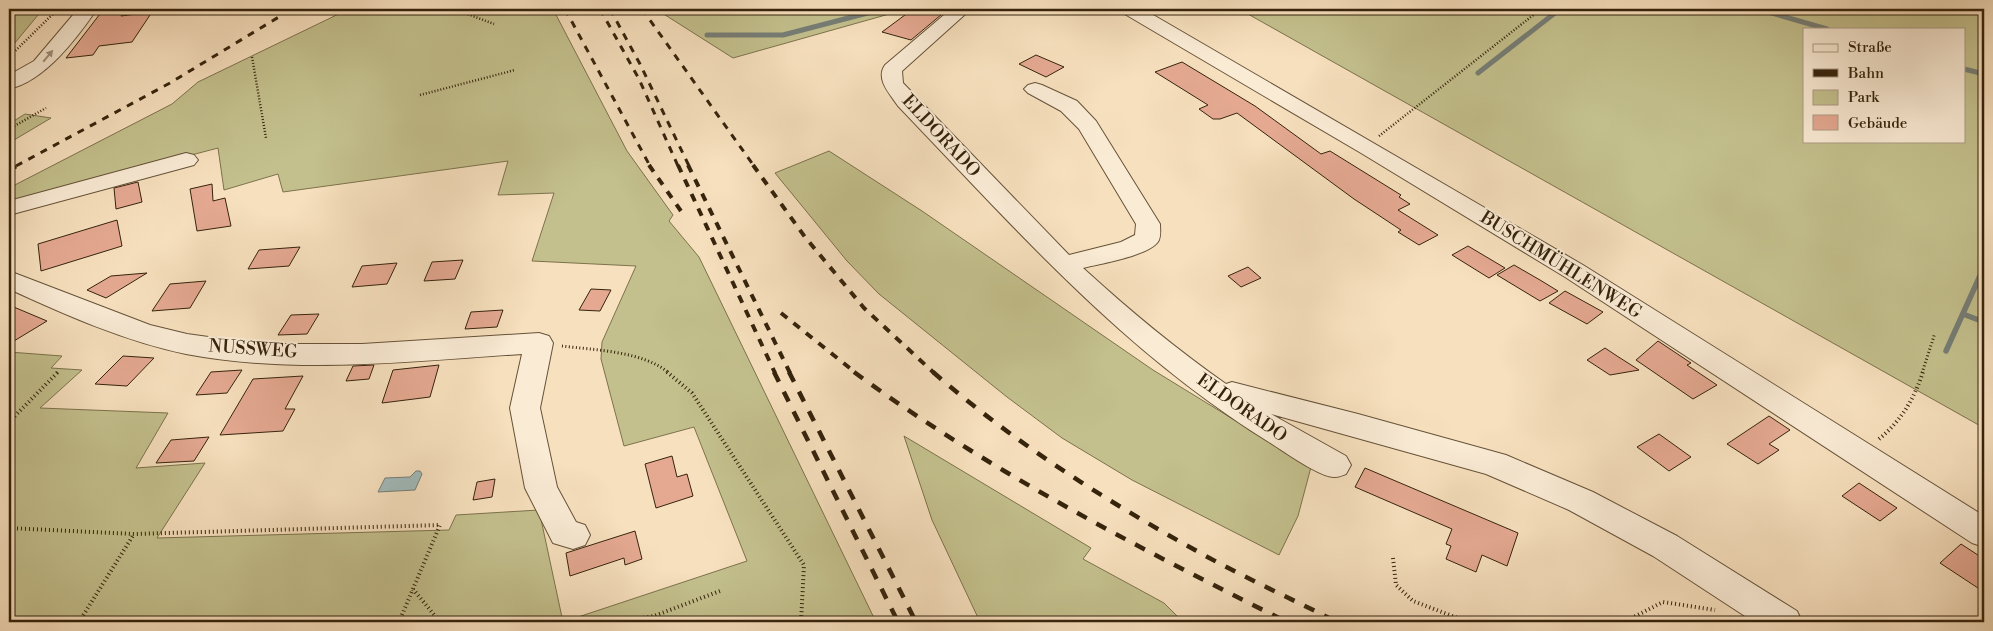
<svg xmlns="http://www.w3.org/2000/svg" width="1993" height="631" font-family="'Libre Bodoni',serif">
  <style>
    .green { fill: #c3c08d; stroke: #7c724c; fill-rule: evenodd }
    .water { fill: #a1bbbc; stroke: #767e76 }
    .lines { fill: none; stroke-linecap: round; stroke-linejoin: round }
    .stream-far1 { stroke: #767e76; stroke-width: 5 }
    .stream { stroke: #767e76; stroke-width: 5.5 }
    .building { fill: #e5a992; stroke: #35230c }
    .minor-casing { stroke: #665238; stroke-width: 2 }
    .path-far2 { stroke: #35230c; stroke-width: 2.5; stroke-dasharray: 1 2; stroke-linecap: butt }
    .path-far1 { stroke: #35230c; stroke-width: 3; stroke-dasharray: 1 2.5; stroke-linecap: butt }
    .path { stroke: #35230c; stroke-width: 4; stroke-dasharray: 1 3; stroke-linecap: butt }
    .minor { fill: #faebd5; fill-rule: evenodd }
    .rail-far2 { stroke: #35230c; stroke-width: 3; stroke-dasharray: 7 7; stroke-linecap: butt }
    .rail-far1 { stroke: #35230c; stroke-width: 4; stroke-dasharray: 8 8; stroke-linecap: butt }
    .rail { stroke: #35230c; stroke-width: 4.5; stroke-dasharray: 11 11; stroke-linecap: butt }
    .oneway { fill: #a1917b }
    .labels { text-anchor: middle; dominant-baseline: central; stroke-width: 4; stroke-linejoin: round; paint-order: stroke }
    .street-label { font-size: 18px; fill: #35230c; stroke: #faebd5 }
  </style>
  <rect width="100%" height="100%" fill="#f7e0be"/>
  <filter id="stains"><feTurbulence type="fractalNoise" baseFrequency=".004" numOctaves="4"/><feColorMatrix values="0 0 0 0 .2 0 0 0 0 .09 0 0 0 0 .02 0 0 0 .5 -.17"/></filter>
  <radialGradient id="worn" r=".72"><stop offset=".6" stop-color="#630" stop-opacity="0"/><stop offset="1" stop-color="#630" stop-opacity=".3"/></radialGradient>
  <path class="green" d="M 9,9 L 43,9 L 9,50 Z
    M 349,9 L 553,9 L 627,151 L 673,215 L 669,221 L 699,257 L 876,622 L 9,622 L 9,352 L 62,356 L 51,368 L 82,370 L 40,408 L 168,413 L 136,468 L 205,463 L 157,538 L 449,530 L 456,515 L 539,510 L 563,622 L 747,561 L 694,427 L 624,446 L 601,359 L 602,342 L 636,266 L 532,261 L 554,193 L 498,195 L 508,161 L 283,192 L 278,174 L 224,190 L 218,148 L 9,203 L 9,188 L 172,104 L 198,82 Z
    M 662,9 L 907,9 L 733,58 L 662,13 Z
    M 1239,9 L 1984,9 L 1984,428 ZM 1804,29 L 1964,29 L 1964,141 L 1804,141 Z
    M 25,114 L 51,118 L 9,143 L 9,124 Z
    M 829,151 L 922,211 L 1153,370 L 1311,467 L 1298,516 L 1279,555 L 1132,480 L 1062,438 L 1007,397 L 879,294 L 847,261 L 775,173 Z
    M 904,436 L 1091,548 L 1083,559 L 1164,603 L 1183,622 L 980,622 L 932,520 Z"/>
  <path class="water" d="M 416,471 L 420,471 L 422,474 L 415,490 L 378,492 L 385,478 L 410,477 Z"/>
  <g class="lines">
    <path class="stream-far1" d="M 1758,9 L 1827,29
      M 707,35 L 783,35 L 883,9
      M 1964,69 L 1984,74
      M 1478,73 L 1560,9"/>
    <path class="stream" d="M 1963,314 L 1984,322
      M 1946,351 L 1984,267"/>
  </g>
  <path class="building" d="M 126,9 L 121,16 L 152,12 L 132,42 L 99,46 L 93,55 L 66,58 L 103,10 Z
    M 924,9 L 948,9 L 911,40 L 882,32 L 909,12 L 917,14 Z
    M 1036,55 L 1064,67 L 1046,77 L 1019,64 Z
    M 1182,62 L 1255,106 L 1321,154 L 1330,151 L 1401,195 L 1399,197 L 1410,204 L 1398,210 L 1438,235 L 1419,245 L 1398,232 L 1401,230 L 1354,199 L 1237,113 L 1220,119 L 1213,119 L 1199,109 L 1208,105 L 1155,72 Z
    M 138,182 L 142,202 L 116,209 L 114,188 Z
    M 212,184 L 213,201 L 225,198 L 231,226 L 197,231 L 190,189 Z
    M 117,220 L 122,246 L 41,271 L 38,244 Z
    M 1468,246 L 1505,268 L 1489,278 L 1452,255 Z
    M 300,247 L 289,266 L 248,269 L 259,250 Z
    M 463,260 L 455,279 L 424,281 L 432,262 Z
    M 397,263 L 387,284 L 352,287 L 362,266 Z
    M 1514,265 L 1540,280 L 1558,291 L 1540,301 L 1497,275 Z
    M 1248,267 L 1261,278 L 1241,287 L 1228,276 Z
    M 147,273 L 106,298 L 87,290 L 111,276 Z
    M 206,281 L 190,308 L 152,311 L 170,284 Z
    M 591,289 L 611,290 L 600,311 L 579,310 Z
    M 1565,291 L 1603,312 L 1587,324 L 1549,303 Z
    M 9,305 L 47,321 L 9,344 Z
    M 503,310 L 497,327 L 465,329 L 471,312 Z
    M 319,314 L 307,334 L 278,335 L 291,315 Z
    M 1658,341 L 1691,363 L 1687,365 L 1717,385 L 1693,399 L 1636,360 Z
    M 1605,348 L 1617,356 L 1639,370 L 1610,375 L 1587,360 Z
    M 123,356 L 154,358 L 127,386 L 95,384 Z
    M 374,365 L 369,379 L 346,381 L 353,366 Z
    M 439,365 L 430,397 L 382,403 L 393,370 Z
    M 242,370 L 227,393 L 196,395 L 211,372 Z
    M 303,376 L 285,409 L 295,409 L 283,431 L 220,435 L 253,379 Z
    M 1769,416 L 1790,430 L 1769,444 L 1779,450 L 1758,464 L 1727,444 Z
    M 1659,434 L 1691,457 L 1669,471 L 1637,447 Z
    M 209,437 L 194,461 L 156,463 L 171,440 Z
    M 672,456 L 677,477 L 687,474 L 693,496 L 656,508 L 645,464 Z
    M 1365,468 L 1518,533 L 1507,566 L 1482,555 L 1476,572 L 1446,559 L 1451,546 L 1446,544 L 1452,529 L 1355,487 Z
    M 495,479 L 492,497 L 473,500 L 477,482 Z
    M 1859,483 L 1897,508 L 1880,521 L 1842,496 Z
    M 635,531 L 642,559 L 625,565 L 624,558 L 570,576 L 566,553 Z
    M 1961,544 L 1984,559 L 1984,592 L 1940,563 Z"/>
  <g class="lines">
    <defs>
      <path id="minor" d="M 78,9 L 97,9 C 77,38 45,81 9,89 L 9,75 L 34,61 Z
        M 951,9 L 971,9 L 902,71 L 903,83 L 1069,255 L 1121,242 L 1135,235 L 1136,224 L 1079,129 L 1061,111 L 1028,93 L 1024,89 L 1028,85 L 1035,83 L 1042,85 L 1077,101 L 1096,121 L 1160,224 C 1160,229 1161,235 1159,240 C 1153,255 1099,264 1083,268 C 1129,310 1176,349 1226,384 L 1232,382 L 1358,414 L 1506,455 L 1593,492 L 1677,536 L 1797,611 L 1802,622 L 1754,622 L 1653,556 L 1569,510 L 1486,474 L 1271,414 L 1346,456 L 1351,465 L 1346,474 C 1343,475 1339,477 1335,477 C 1321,478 1285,452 1272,444 C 1123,352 1018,231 898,106 C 890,94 875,79 885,65 Z
        M 1121,9 L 1143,9 L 1583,265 L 1984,516 L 1984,547 L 1972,543 L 1565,277 L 1361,153 L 1123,13 Z
        M 186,153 L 194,155 L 198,160 L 194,165 L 9,215 L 9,201 Z
        M 9,271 L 150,325 L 187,334 L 230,340 L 273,344 L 362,344 L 539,333 L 549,336 L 553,343 L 540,408 L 557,487 L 576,522 L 585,525 L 590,535 L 585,545 L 573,549 L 553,543 L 525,488 L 510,408 L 522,354 C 411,361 297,375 186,354 C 124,341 66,315 9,289 Z"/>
    </defs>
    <use href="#minor" class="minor-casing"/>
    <path class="path-far2" d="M 454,9 L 494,24
      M 9,57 L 58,9
      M 252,57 L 266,138
      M 420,95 L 515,70
      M 9,129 L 46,108
      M 1379,136 L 1541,9"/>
    <path class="path-far1" d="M 562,346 C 594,350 643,351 669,373
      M 57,373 L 59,371
      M 1922,373 L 1935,333"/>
    <path class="path" d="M 667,372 L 692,393 L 804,565 L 801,622
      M 9,422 L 58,372
      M 1879,439 C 1901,421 1914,399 1923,372
      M 9,528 L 134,534 L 440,525 L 399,622
      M 1393,558 L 1396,585 L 1413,601 L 1468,622
      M 413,589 L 440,622
      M 79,622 L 134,534
      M 620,622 L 654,616 L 720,591
      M 1624,622 L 1663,602 L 1715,610"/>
    <use href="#minor" class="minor"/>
    <path class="rail-far2" d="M 565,9 L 650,166
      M 600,9 L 639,79 L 678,166
      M 610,9 L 640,64 L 689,166
      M 642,9 L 754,166
      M 16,166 L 170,83 L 292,9"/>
    <path class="rail-far1" d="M 649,165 L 683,214
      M 678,165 L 775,373
      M 688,165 L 790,373
      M 753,165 L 805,237 L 864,308 L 934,373
      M 9,170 L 19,165
      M 781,313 L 856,373"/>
    <path class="rail" d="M 774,372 L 898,622
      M 789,372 L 916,622
      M 854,372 C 989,471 1137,547 1287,622
      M 933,372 C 1012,441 1103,499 1195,550 C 1241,576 1290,598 1337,622"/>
  </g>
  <defs><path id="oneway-solid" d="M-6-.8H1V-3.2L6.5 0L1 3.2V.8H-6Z" transform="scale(1.25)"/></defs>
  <use class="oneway" href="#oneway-solid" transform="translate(48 56) rotate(-50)"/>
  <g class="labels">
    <g class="street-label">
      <text transform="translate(941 136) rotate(47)">ELDORADO</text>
      <text transform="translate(1561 265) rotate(32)">BUSCHMÜHLENWEG</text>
      <text transform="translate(253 349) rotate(4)">NUSSWEG</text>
      <text transform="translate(1242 408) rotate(35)">ELDORADO</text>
    </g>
  </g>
  <rect width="1993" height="631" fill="none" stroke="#f7e0be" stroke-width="30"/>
  <rect x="10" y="10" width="1973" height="611" fill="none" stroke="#35230c" stroke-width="2.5"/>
  <rect x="15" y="15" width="1963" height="601" fill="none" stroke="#35230c"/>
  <rect x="1803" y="28" width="162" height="115" fill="#faebd5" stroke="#ab9b85"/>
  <rect x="1813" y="44" width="25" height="8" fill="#faebd5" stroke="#ab9b85"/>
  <text x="1848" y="52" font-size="15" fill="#35230c">Straße</text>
  <rect x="1813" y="69" width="25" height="8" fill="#35230c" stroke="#ab9b85"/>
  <text x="1848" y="78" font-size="15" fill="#35230c">Bahn</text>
  <rect x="1813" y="90" width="25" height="15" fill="#c3c08d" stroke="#ab9b85"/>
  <text x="1848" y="102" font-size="15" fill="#35230c">Park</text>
  <rect x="1813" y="115" width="25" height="15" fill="#e5a992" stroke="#ab9b85"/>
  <text x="1848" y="128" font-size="15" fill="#35230c">Gebäude</text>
  <rect width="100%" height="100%" filter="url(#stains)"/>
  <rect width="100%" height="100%" fill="url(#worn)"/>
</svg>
